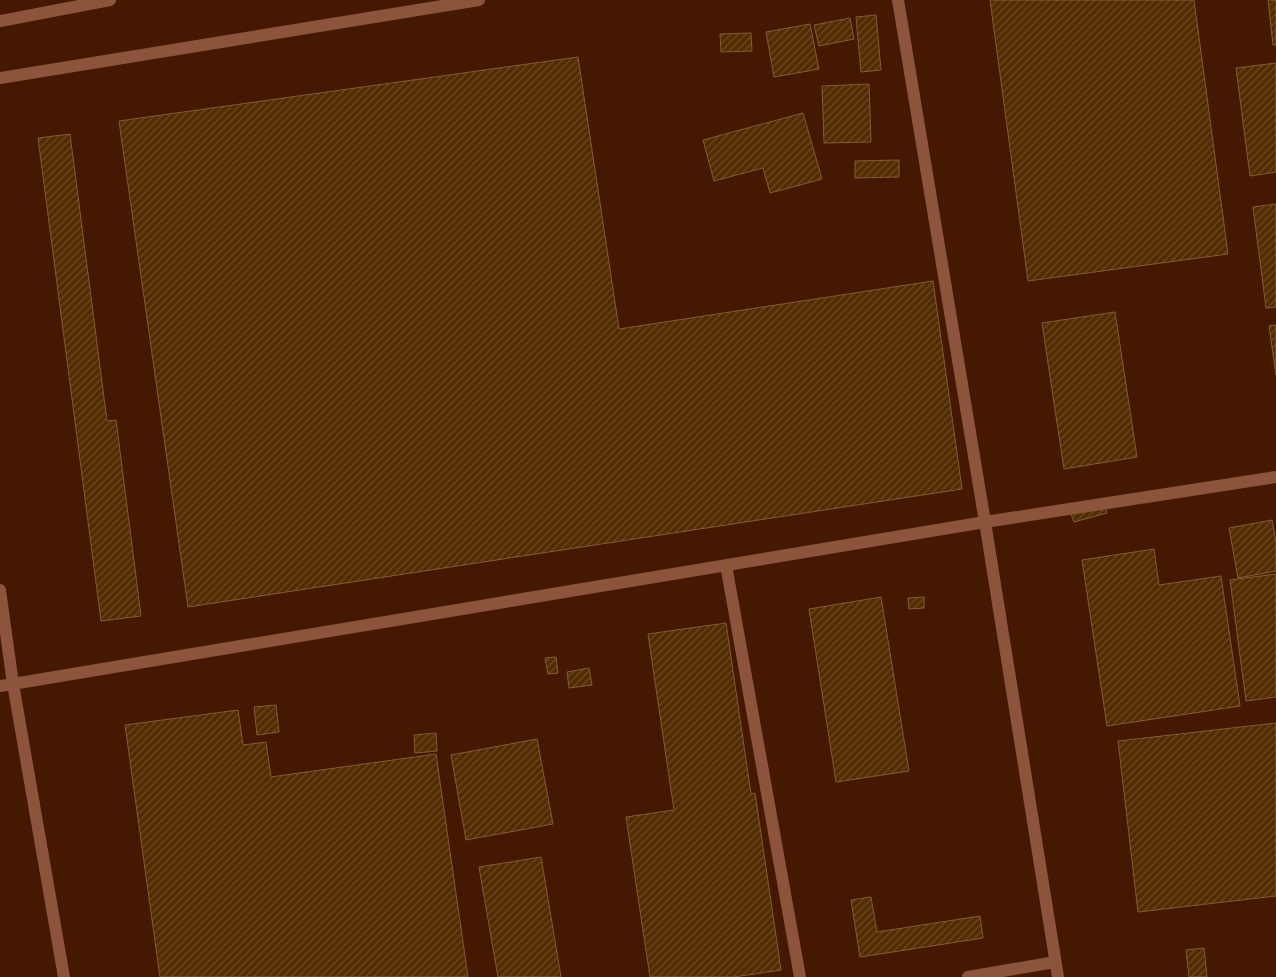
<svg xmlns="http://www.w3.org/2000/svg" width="1276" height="977" font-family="Merriweather,serif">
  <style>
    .building { fill: url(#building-hatch); stroke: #845c34 }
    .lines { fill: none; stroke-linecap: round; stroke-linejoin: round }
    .minor { stroke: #8c543a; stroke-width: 12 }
    .tertiary { stroke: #8c543a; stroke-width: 12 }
  </style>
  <defs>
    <pattern id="building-hatch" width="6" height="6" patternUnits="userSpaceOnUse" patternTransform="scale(1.25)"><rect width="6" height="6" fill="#512c00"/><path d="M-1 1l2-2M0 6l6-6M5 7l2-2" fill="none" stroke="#6b4a24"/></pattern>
  </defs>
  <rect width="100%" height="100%" fill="#451802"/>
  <path class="building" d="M 990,0 L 1194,0 L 1228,254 L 1028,281 Z
    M 1268,0 L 1276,0 L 1276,45 L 1273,45 Z
    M 876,15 L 881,70 L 861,72 L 856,17 Z
    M 850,18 L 854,39 L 819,46 L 814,25 Z
    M 810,24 L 819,69 L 774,77 L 766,32 Z
    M 751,33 L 752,51 L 721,52 L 720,34 Z
    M 578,57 L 619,329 L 933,281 L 962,489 L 188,607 L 119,121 Z
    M 1276,63 L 1276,172 L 1250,176 L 1236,68 Z
    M 869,84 L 871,142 L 824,143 L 822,86 Z
    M 803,113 L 822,179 L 770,193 L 763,168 L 714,181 L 703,140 Z
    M 70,134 L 107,421 L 116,420 L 141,616 L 101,621 L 38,138 Z
    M 899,160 L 899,177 L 855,178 L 855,161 Z
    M 1276,204 L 1276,307 L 1266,308 L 1253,207 Z
    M 1115,312 L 1137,457 L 1064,469 L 1042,323 Z
    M 1276,325 L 1276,375 L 1269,326 Z
    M 1105,504 L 1107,513 L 1074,522 L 1071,514 Z
    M 1272,520 L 1276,542 L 1276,571 L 1238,578 L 1229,528 Z
    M 1154,549 L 1159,585 L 1221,576 L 1240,706 L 1107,726 L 1082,560 Z
    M 1276,574 L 1276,697 L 1246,701 L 1230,580 Z
    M 881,597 L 909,771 L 836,782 L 809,609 Z
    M 924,597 L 924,608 L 909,609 L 908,598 Z
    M 726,623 L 751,794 L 755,793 L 781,970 L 734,977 L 650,977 L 626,817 L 674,810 L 648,634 Z
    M 556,657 L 558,673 L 548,674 L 545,658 Z
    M 589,668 L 592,685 L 569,688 L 567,672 Z
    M 276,705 L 279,732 L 257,735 L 254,707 Z
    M 238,710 L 243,745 L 266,742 L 271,777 L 436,754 L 468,977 L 160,977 L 125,725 Z
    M 1276,723 L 1276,896 L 1138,912 L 1118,741 Z
    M 436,733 L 437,751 L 415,753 L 414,735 Z
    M 537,739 L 553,824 L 466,840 L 451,755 Z
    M 541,857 L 561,977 L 498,977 L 479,867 Z
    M 871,897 L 877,932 L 980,916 L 983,938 L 860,957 L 851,900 Z
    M 1204,948 L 1207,977 L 1189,977 L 1186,950 Z"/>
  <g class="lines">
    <path class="minor" d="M 898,0 L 985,522 L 1058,977
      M 0,21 L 110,0
      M 726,565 L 800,977
      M 0,590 L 13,684 L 64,977
      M 0,686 L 985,522 L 1276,477
      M 968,977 L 1055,962"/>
    <path class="tertiary" d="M 0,78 L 479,0"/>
  </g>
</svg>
